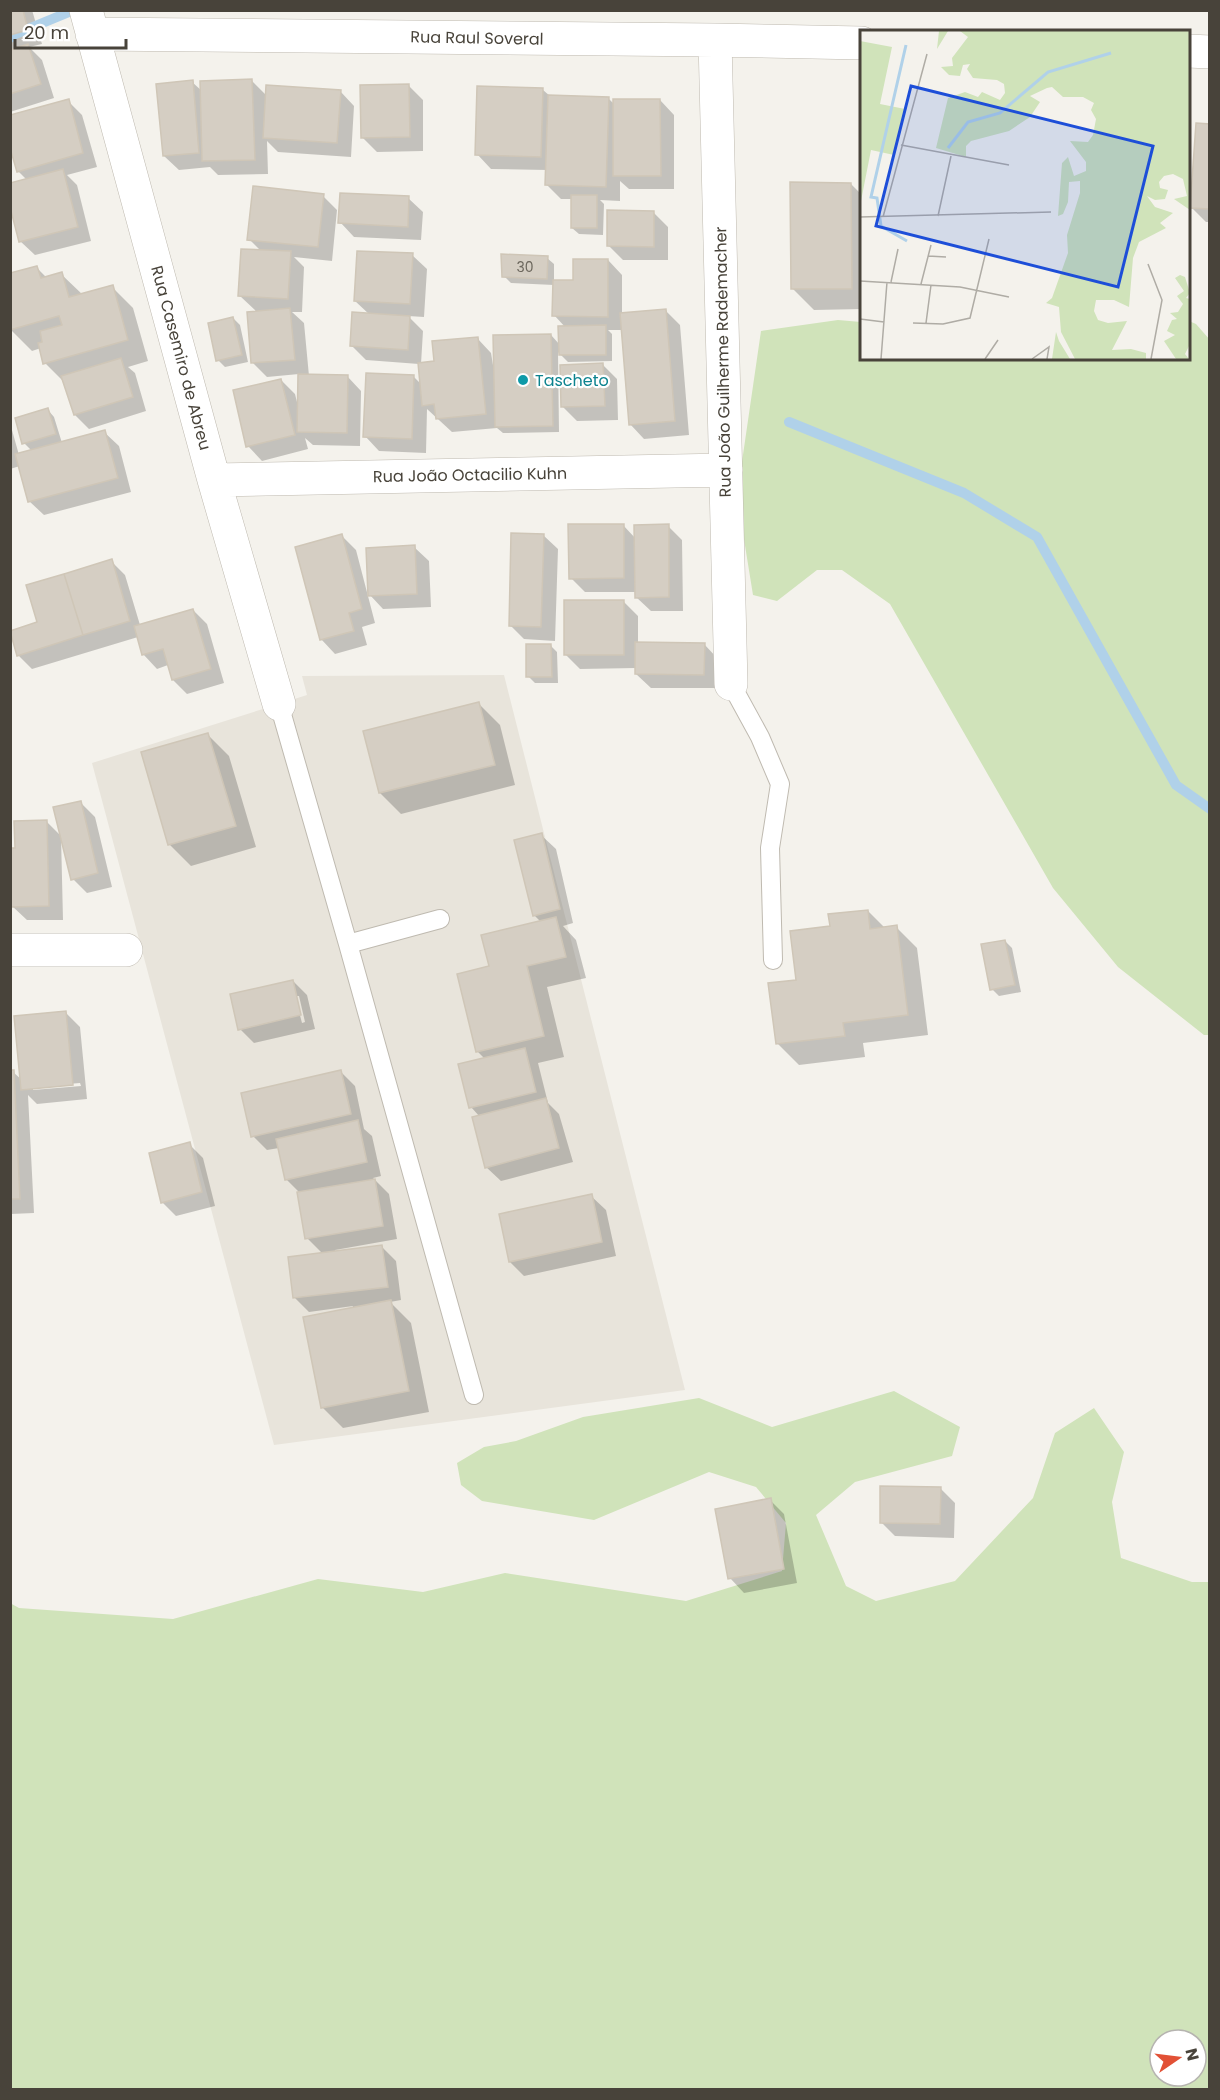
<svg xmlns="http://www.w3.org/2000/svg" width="1220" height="2100" font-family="Poppins,sans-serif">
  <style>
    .residential { fill: #e8e4db }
    .green { fill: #d0e3ba; fill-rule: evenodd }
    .shadow { fill: #0003; fill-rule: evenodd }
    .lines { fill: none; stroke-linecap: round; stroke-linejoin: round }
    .stream { stroke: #b0d1e9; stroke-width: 10 }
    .building { fill: #d5cec3; stroke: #cfc6b7; stroke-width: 1.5 }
    .lane-casing { stroke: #bfbab0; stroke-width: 20 }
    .street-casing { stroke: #bfbab0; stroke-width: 34 }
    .lane { stroke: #fff; stroke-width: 18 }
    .street { stroke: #fff; stroke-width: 33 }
    .culture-dot { fill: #0f9aa8; stroke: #fff; stroke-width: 2 }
    .labels { text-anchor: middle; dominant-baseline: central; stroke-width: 4.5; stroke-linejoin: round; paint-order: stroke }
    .number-label { font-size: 14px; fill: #6b665c }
    .street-label { font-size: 16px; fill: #48433a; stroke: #fff }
    .culture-label { font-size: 16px; fill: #0d838f; stroke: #fff; text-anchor: start }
    .inset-river { fill: none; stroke: #b0d1e9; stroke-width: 3 }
    .inset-road { fill: none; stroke: #afaca5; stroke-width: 1.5 }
    .view { fill: #1d4ed8; fill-opacity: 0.15; stroke: #1d4ed8; stroke-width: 3 }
    .inset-edge { fill: none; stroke: #48433a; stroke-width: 3 }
  </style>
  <rect width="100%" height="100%" fill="#f4f2ec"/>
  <path class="residential" d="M 504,675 L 685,1390 L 274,1445 L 92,763 L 307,695 L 302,676 Z"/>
  <path class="green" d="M 838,320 L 861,322 L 862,358 L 1188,358 L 1189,321 L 1196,324 L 1210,340 L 1209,1035 L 1204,1035 L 1118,967 L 1053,888 L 890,604 L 842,570 L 817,570 L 777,601 L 753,595 L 737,496 L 761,331 Z
    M 894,1391 L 960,1427 L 952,1456 L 855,1482 L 816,1515 L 846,1586 L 876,1601 L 955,1581 L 1033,1498 L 1055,1433 L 1094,1408 L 1124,1452 L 1112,1502 L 1121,1558 L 1192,1582 L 1209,1582 L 1209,2089 L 11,2089 L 10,1603 L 19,1608 L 173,1619 L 318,1579 L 423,1592 L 505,1573 L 686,1601 L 782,1571 L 786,1523 L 756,1487 L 709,1472 L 594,1520 L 482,1501 L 461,1485 L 457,1463 L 484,1447 L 516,1441 L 583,1417 L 699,1398 L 772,1427 ZM 1160,2040 L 1196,2040 L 1196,2076 L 1160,2076 Z"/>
  <path class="shadow" d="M 10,10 L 32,10 L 42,44 L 29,47 L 42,60 L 54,98 L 10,112 Z
    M 252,81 L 267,96 L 340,91 L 354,106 L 351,157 L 278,152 L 267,141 L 268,174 L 218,175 L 210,167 L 179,170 L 164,156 L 192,82 L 202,91 Z
    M 409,86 L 423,100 L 423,151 L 377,152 L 362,137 Z
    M 543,90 L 550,96 L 608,98 L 614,104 L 660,100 L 674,115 L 674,189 L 629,189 L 620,181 L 620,201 L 600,200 L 604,204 L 603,235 L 579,234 L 572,228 L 573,199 L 561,199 L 547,185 L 547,170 L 491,169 L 477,154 Z
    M 68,101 L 82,115 L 97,167 L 67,175 L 77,185 L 91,241 L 35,255 L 20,241 L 27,180 L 18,171 Z
    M 1210,126 L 1210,222 L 1206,222 L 1191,207 Z
    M 851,184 L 862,195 L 862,309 L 814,310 L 793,289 Z
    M 323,196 L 337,210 L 332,261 L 294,257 L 304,267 L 302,312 L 292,312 L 304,323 L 309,376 L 347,376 L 361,391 L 360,446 L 313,445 L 305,438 L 308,449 L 262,461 L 248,446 L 281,380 L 295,394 L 298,406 L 299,374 L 267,377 L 253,363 L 257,312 L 240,296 L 261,251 L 249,239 Z
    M 408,198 L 423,212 L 421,240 L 354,237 L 340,222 Z
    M 653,212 L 668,227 L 668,260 L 623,260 L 609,246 Z
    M 412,255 L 427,269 L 424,317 L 408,316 L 423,331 L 421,364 L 436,362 L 477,338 L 491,353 L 493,365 L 551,335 L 560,345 L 566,328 L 554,315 L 554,285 L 511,283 L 504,276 L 547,258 L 554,264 L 554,281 L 574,281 L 608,260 L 622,275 L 622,314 L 666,311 L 680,325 L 689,435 L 644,439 L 630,424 L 623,330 L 608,330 L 612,334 L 612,361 L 568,362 L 558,352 L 559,432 L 503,433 L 497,428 L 452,432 L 427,409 L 426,453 L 379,451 L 365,436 L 414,377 L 421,384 L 419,364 L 366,360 L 352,346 L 370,315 L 355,301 Z
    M 37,268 L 47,278 L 61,274 L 83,295 L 112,287 L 133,308 L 148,361 L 128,367 L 135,373 L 146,411 L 89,429 L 75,415 L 66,384 L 45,363 L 41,348 L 32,351 L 11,330 Z
    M 233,318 L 240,325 L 248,362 L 225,367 L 218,360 Z
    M 603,365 L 617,379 L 618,420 L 577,421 L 563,407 Z
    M 48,410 L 54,417 L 62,443 L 104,432 L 119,446 L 131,492 L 44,515 L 29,501 L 20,466 L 10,469 L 10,423 L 19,455 L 32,451 L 24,443 Z
    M 623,525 L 636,539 L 668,526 L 682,540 L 683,611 L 651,611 L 636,597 L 636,592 L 585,592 L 571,578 Z
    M 543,535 L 558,549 L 555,641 L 524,639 L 510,625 Z
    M 342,536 L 356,550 L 375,623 L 362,627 L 367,645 L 335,654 L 321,639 Z
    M 414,547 L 429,561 L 431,607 L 383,609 L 369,594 Z
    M 111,561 L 125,575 L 140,625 L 193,610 L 207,624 L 224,683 L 187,694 L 173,680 L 168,665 L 157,669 L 143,654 L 138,637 L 32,669 L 18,655 L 39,623 Z
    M 623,601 L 638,616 L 638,644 L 704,644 L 718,659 L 718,688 L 651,688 L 636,674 L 636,668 L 580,669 L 566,655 Z
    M 551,646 L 557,652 L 558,683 L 535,683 L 528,676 Z
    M 479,704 L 500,725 L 515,785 L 401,814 L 380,793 Z
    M 208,735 L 229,756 L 256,847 L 191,866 L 170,845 L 143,753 Z
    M 81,803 L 95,817 L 112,887 L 87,893 L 73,879 Z
    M 47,822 L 61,836 L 63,920 L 27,920 L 12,906 L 12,899 L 10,899 L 10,849 L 16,849 Z
    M 541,835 L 556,849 L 573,923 L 563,926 L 576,940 L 586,978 L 547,987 L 564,1057 L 538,1063 L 548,1103 L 559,1114 L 573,1162 L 501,1181 L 486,1167 L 480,1117 L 471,1107 L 485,1059 L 477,1051 L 491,967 L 541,922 L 534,915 Z
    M 868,911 L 885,928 L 896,927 L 917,948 L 928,1035 L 863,1043 L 865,1057 L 799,1065 L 778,1044 L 831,927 Z
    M 1005,941 L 1012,948 L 1021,992 L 999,996 L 992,989 Z
    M 293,981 L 307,995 L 315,1029 L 254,1043 L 240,1029 ZM 295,996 L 299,996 L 305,1022 L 302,1023 Z
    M 66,1013 L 80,1027 L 87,1099 L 37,1104 L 28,1095 L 34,1213 L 11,1214 L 10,1072 L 13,1072 L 22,1080 ZM 80,1083 L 81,1086 L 33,1090 L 33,1087 Z
    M 341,1072 L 355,1086 L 364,1129 L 372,1136 L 381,1176 L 373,1178 L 389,1194 L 397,1239 L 335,1250 L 336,1252 L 382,1247 L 396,1261 L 401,1300 L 390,1302 L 411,1323 L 429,1412 L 343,1428 L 322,1407 L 353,1306 L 309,1312 L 295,1298 L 323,1254 L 307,1238 L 299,1192 L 286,1179 L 279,1148 L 267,1150 L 253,1136 Z
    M 189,1144 L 203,1158 L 215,1206 L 176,1216 L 162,1202 Z
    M 591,1196 L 606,1210 L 616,1256 L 524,1276 L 510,1262 Z
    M 941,1489 L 955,1503 L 954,1538 L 895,1536 L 881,1522 Z
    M 770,1500 L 784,1514 L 797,1583 L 744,1593 L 730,1578 Z"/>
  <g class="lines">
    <path class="stream" d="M 10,38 L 11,36 L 74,10
      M 789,422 L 964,493 L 1037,537 L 1176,785 L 1210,809"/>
  </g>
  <path class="building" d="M 10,10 L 23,10 L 28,30 L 10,35 Z
    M 28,44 L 41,84 L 10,94 L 10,50 Z
    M 252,79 L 255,160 L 202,161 L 200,81 Z
    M 193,80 L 199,153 L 163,156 L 156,84 Z
    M 409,84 L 410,137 L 361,138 L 360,85 Z
    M 266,85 L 341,90 L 337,143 L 263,138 Z
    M 477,86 L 543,88 L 541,157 L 475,155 Z
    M 548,95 L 609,97 L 606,187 L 545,185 Z
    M 69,99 L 83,153 L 17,172 L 10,148 L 10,115 Z
    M 613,99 L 660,99 L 661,176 L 613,176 Z
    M 1196,123 L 1210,124 L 1210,209 L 1190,208 Z
    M 63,169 L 78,227 L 19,242 L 10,207 L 10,183 Z
    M 790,182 L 851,183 L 852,289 L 791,289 Z
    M 253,186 L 324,194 L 318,247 L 247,240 Z
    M 340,193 L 409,196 L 408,227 L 338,223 Z
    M 571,195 L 597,195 L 597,228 L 571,228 Z
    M 607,210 L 654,211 L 654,247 L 607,246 Z
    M 241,249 L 291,251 L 288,299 L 238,296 Z
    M 357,251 L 413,253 L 410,304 L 354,301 Z
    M 501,254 L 548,256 L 547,279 L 502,277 Z
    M 573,259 L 608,259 L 608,317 L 552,316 L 553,280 L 573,280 Z
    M 37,266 L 41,278 L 62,272 L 69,297 L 113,285 L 128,340 L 43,364 L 38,343 L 42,342 L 40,331 L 62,325 L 59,316 L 10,330 L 10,273 Z
    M 290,308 L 295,360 L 251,363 L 247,312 Z
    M 666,309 L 675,421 L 629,425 L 620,313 Z
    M 352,312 L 410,316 L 408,350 L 350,346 Z
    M 233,317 L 242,355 L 216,361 L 208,323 Z
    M 606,325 L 606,355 L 559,355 L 558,326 Z
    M 551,334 L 553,426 L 495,427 L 493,335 Z
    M 478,337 L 486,414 L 436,419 L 434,404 L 422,406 L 418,363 L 434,361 L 432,341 Z
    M 121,358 L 133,397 L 74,415 L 61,376 Z
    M 603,363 L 605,406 L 561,407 L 560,365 Z
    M 366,373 L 414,375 L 412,439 L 363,437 Z
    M 298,374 L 348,375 L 347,433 L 297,432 Z
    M 281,379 L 295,435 L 246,447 L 233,390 Z
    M 48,408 L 56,434 L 22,444 L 15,418 Z
    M 105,430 L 118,478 L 28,502 L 15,454 Z
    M 568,524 L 624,524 L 624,578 L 569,579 Z
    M 669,524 L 669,597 L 635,598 L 634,525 Z
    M 511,533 L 544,534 L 541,627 L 509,626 Z
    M 342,534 L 362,609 L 349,613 L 354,631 L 320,640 L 295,547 Z
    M 415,545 L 417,594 L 368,596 L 366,548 Z
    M 112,559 L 130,621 L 83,635 L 64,574 Z
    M 64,574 L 83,635 L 17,656 L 10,631 L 37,622 L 26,585 Z
    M 564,600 L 624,600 L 624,655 L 564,655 Z
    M 193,609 L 211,669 L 172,680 L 163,649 L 142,655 L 134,626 Z
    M 635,642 L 705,643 L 704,675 L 635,674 Z
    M 526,644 L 551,644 L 552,677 L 526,677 Z
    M 479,702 L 495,765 L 379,793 L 363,731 Z
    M 208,733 L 236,826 L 168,845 L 141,752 Z
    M 81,801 L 98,873 L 71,880 L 53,807 Z
    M 47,820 L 49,906 L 11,907 L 10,848 L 15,848 L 14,821 Z
    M 542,833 L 560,909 L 533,916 L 514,840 Z
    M 868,910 L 870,929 L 897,925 L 908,1015 L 843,1023 L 845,1036 L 776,1044 L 768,983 L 796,980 L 790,931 L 830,926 L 828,914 Z
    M 556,917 L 566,957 L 527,966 L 544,1036 L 476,1052 L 457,974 L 489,966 L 481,935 Z
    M 1005,940 L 1015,985 L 990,990 L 981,944 Z
    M 293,980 L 301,1015 L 238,1030 L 230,994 Z
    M 66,1011 L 73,1085 L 21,1090 L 14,1016 Z
    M 525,1048 L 536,1092 L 469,1108 L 458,1064 Z
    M 10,1070 L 14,1070 L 20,1199 L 10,1199 Z
    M 341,1070 L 351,1114 L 251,1137 L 241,1093 Z
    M 546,1098 L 559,1148 L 485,1168 L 472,1117 Z
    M 358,1120 L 367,1162 L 285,1180 L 276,1139 Z
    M 190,1142 L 202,1192 L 161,1203 L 149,1153 Z
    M 375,1179 L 383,1226 L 305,1239 L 297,1192 Z
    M 592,1194 L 602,1242 L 509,1262 L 499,1214 Z
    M 382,1245 L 388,1287 L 293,1298 L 288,1257 Z
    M 391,1300 L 409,1391 L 321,1408 L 303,1317 Z
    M 880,1486 L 941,1487 L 940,1524 L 880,1523 Z
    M 771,1498 L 784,1569 L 728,1579 L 715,1509 Z"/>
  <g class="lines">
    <defs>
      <path id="lane" d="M 731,684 L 760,737 L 780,784 L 770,848 L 773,960
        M 279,704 L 348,944 L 474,1395
        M 348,944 L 440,919"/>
      <path id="street" d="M 86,10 L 214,480 L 279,704
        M 92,34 L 715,40 L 862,43
        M 715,40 L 731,684
        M 1188,51 L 1210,52
        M 214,480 L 726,470
        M 10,950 L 126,950"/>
    </defs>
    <use href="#lane" class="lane-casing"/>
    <use href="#street" class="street-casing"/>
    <use href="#lane" class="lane"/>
    <use href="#street" class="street"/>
  </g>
  <circle class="culture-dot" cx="523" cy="380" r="6"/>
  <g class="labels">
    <g class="number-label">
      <text x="525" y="267">30</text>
    </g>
    <g class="street-label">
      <text transform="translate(477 38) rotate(1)">Rua Raul Soveral</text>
      <text transform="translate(181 358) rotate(75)">Rua Casemiro de Abreu</text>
      <text transform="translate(723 362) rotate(-91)">Rua João Guilherme Rademacher</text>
      <text transform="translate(470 475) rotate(-1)">Rua João Octacilio Kuhn</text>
    </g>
    <g class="culture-label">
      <text x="535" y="380">Tascheto</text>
    </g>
  </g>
  <g transform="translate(860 30)">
    <rect width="330" height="330" fill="#f4f2ec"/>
    <path d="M 79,1 L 330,1 L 330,180 L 314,169 L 327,166 L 323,149 L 313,144 L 304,146 L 299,152 L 300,158 L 308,160 L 305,169 L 295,170 L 287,166 L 295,177 L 313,183 L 300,193 L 306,198 L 279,212 L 273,228 L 269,277 L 254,270 L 236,270 L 234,281 L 238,290 L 248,293 L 267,291 L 252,320 L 271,319 L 286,323 L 286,329 L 215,329 L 201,302 L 199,277 L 186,273 L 192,268 L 208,223 L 207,205 L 220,163 L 220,151 L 209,152 L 208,172 L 203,184 L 198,186 L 202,133 L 208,127 L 214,146 L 226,141 L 226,132 L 210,111 L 228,112 L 233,105 L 236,89 L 231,80 L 234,73 L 223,67 L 203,67 L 192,57 L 187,58 L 170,66 L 180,72 L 170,87 L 149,101 L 111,111 L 106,116 L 106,127 L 76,118 L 88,68 L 105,62 L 118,67 L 122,62 L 140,70 L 145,63 L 144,54 L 137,50 L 113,48 L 107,39 L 110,34 L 103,35 L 100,46 L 89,45 L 81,37 L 93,36 L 92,28 L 108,7 L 100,1 L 88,1 L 77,19 ZM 0,11 L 32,17 L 20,74 L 45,79 L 34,125 L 11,120 L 0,176 ZM 320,245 L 325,247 L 330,263 L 326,268 L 330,269 L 330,314 L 325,324 L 329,329 L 316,329 L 304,311 L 315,305 L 307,301 L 312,290 L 317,289 L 310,283 L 318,282 L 323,274 L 317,266 L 324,261 L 315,248 ZM 196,302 L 199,311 L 210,329 L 192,329 Z" fill="#d0e3ba"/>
    <path class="inset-river" d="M 46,15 L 11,167 L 17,168 L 21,196 L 47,211M 88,118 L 108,92 L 140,83 L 188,42 L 251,23"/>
    <path class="inset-road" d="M 41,115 L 149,135M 78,186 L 91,126M 0,187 L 191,182M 23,187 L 67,24M 68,226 L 86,227M 288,234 L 302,270 L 291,329M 0,251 L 100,257 L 149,267M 31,252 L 38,219M 61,254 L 71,215M 0,289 L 24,292M 53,293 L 83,294 L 110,288 L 129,209M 66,293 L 71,255M 21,329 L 27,252M 125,329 L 138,310M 172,329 L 189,317 L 187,329"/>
    <path class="view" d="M 51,56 L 293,116 L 258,257 L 16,196 Z"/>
    <rect width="330" height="330" class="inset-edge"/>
  </g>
  <rect width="1220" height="2100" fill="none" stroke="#48433a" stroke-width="24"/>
  <g transform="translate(1178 2058) rotate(76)"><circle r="28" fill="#ffffff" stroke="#b6b4b0" stroke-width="1.5"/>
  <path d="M0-4.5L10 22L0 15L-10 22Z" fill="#e25136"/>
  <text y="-9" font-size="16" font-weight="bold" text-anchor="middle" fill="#48433a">N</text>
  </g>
  <path d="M15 39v9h111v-9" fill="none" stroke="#48433a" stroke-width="3"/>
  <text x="24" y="39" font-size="18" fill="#48433a" stroke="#ffffff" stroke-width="4.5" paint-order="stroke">20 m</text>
</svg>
